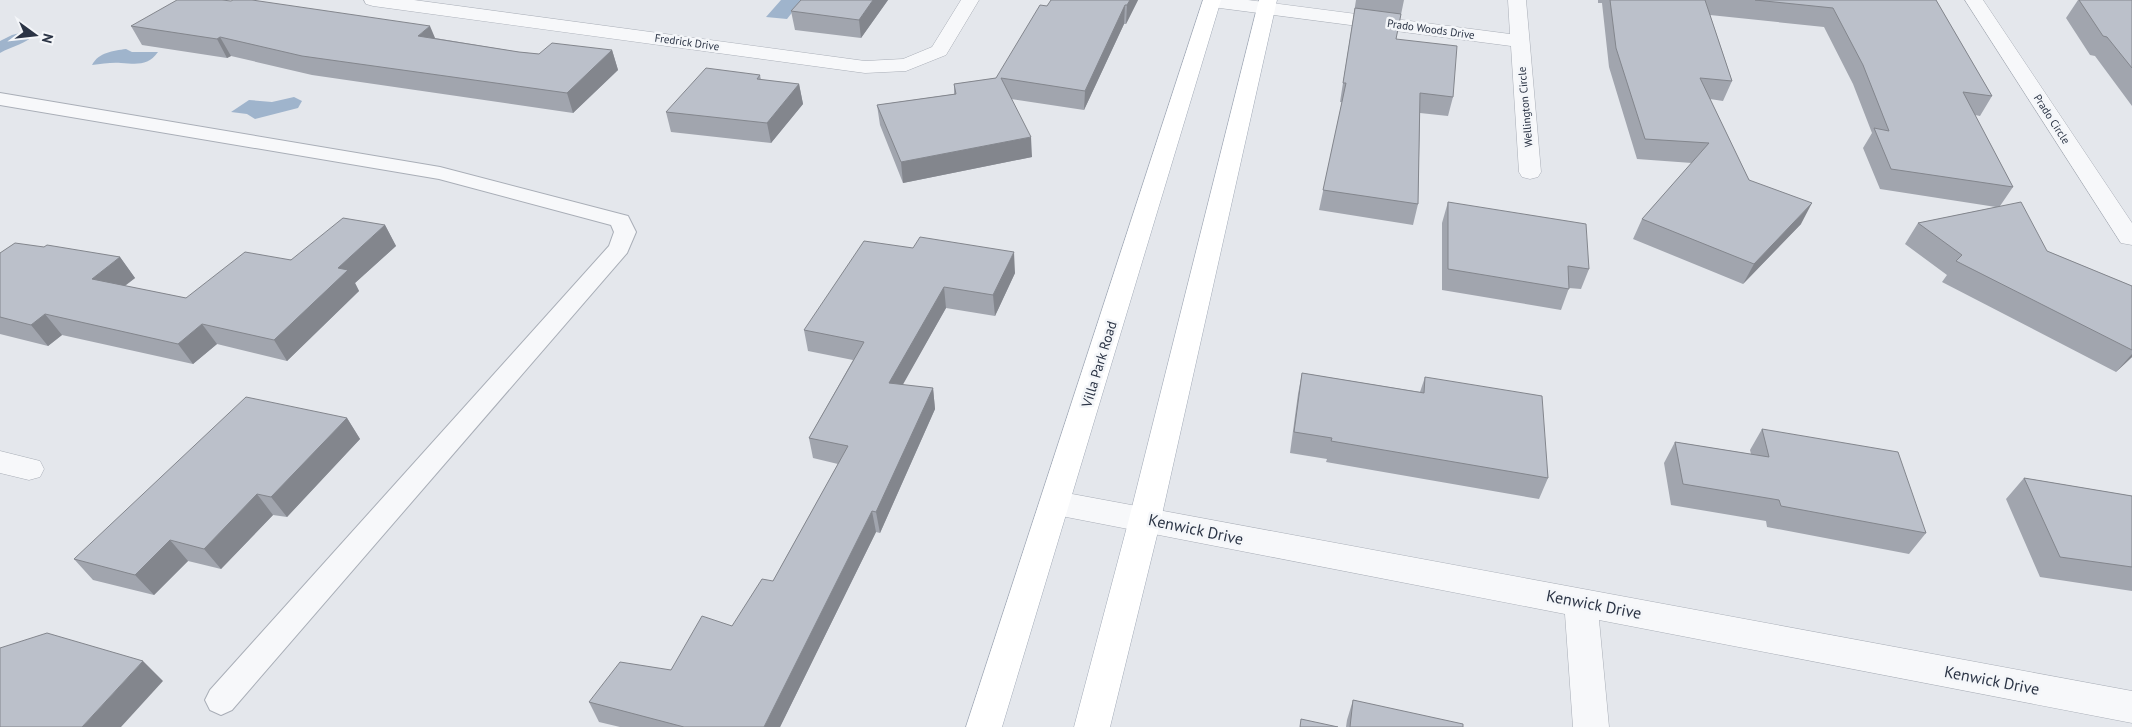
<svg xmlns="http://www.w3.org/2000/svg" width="2132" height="727" font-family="'PT Sans',sans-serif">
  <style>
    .water { fill: #9fb4cc }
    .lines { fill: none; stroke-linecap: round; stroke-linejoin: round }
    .lane-casing { stroke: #a9aeb7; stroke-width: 2 }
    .street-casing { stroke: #a9aeb7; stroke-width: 1 }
    .primary-casing { stroke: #a3abb8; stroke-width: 1 }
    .lane { fill: #f7f8fa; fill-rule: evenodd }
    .street { fill: #f7f8fa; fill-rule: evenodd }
    .primary { fill: #fff; fill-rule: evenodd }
    .wall { fill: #a1a5ae }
    .shaded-wall { fill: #83868d }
    .building { fill: #bbc0ca; stroke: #83868d }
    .labels { text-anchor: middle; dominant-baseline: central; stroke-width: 5; stroke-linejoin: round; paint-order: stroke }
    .far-street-label { font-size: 11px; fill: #2b3445; stroke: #f4f6f9 }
    .street-label { font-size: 14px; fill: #2b3445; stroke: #f4f6f9 }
    .near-street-label { font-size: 16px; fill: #2b3445; stroke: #f4f6f9 }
  </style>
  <rect width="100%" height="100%" fill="#e4e7ec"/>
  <path class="water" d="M 781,0 L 802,0 L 787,19 L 766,17 Z
    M 28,31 L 36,33 C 27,44 12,46 0,53 L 0,41 L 12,35 Z
    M 126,49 L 132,52 L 158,52 C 148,66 137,64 121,63 C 112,62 102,64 92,65 C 99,52 113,51 126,49 Z
    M 294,97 L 302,101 L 298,108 L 255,119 L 247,114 L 231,112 L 249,100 L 272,102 Z"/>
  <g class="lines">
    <defs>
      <path id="lane" d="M 0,93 L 440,167 L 628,216 L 636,232 L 627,253 L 232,710 L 221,715 L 210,710 L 205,700 L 210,690 L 609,246 L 614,232 L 611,225 L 439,179 L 0,105 Z"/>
      <path id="street" d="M 364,0 L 414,0 L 865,61 L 903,59 L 932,47 L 961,0 L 979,0 L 946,55 L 906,71 L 865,73 L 373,6 L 366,4 Z
        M 1203,0 L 1248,0 L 1510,34 L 1508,0 L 1526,0 L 1541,172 L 1538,177 L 1530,179 L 1522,177 L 1519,172 L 1511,46 L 1212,7 L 1205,5 Z
        M 1965,0 L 1983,0 L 2132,223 L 2132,245 L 2121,243 Z
        M 0,451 L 40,461 L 44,469 L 40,477 L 29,480 L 0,473 Z
        M 1056,491 L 2132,691 L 2132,723 L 1599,620 L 1609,727 L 1573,727 L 1565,614 L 1056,515 L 1045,512 L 1041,503 L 1045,494 Z"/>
      <path id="primary" d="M 1203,0 L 1221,0 L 1002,727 L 966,727 Z
        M 1259,0 L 1277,0 L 1161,519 L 1110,727 L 1074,727 L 1129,519 Z"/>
    </defs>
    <use href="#lane" class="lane-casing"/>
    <use href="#street" class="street-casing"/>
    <use href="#primary" class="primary-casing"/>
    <use href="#lane" class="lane"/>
    <use href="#street" class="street"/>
    <use href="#primary" class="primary"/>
  </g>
  <path class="wall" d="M 888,0 L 861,38 L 795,30 L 791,11 Z
    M 1051,0 L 1138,0 L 1126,24 L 1124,24 L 1084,110 L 1011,99 L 1032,157 L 903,183 L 880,125 L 877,105 L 954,94 L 954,84 L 996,78 Z
    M 1356,0 L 1404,0 L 1396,39 L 1453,97 L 1448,116 L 1420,113 L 1418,204 L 1413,225 L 1319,210 L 1342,102 L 1340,102 Z
    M 1598,0 L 1936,0 L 1992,96 L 1980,116 L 1975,115 L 2013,187 L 2000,206 L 2047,251 L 2132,286 L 2132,357 L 2116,372 L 1942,282 L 1947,275 L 1905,244 L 1918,223 L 1996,207 L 1880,189 L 1863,148 L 1872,133 L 1853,84 L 1824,27 L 1710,15 L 1732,81 L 1723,101 L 1710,99 L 1749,180 L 1801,224 L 1743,284 L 1633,239 L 1642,219 L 1692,163 L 1637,159 L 1609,67 L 1602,3 L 1598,3 Z
    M 2078,0 L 2132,0 L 2132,106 L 2095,56 L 2090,55 L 2066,18 Z
    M 131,26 L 435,38 L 519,52 L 539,54 L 612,50 L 618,70 L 573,113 L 312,75 L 231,56 L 227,58 L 142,45 Z
    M 760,75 L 761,80 L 799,84 L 803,104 L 771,143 L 671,132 L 666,112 Z
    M 1448,202 L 1589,269 L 1581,289 L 1569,288 L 1561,310 L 1442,290 L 1442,223 Z
    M 385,225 L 396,246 L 355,283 L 359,291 L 287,361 L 217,344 L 193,364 L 62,335 L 48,346 L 0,334 L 0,253 L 44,247 L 120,257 L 135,278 L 125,286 L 186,298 Z
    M 913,248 L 1015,273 L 995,316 L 946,308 L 902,385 L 933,388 L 935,409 L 880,533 L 876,532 L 780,727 L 620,727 L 599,722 L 589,702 L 671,670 L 732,626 L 773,581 L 838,464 L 813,458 L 809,438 L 853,360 L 808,351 L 804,330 Z
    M 1302,373 L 1420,392 L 1425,377 L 1548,478 L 1539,499 L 1326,462 L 1327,459 L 1290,453 L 1298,394 Z
    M 347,418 L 360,439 L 287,517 L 273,515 L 221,569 L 188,561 L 154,595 L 93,580 L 74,559 Z
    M 1762,429 L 1926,533 L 1909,554 L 1767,527 L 1766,521 L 1671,505 L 1664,463 L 1675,442 L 1751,454 L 1750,450 Z
    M 2024,478 L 2132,496 L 2132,591 L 2040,577 L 2006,499 Z
    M 1353,700 L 1463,727 L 1346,727 L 1347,720 Z"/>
  <path class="shaded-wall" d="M 873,0 L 888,0 L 861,38 L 859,20 Z
    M 1130,0 L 1138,0 L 1126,24 L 1127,5 Z
    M 1125,5 L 1124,24 L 1084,110 L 1085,91 Z
    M 430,26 L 438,45 L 418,36 Z
    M 220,37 L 231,56 L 227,58 L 217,39 Z
    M 612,50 L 618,70 L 573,113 L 567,93 Z
    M 799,84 L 803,104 L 771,143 L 767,123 Z
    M 1031,137 L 1032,157 L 903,183 L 901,162 Z
    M 1812,203 L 1801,224 L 1743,284 L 1754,264 Z
    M 385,225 L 396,246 L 355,283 L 359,291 L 287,361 L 274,340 L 338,268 Z
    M 1014,252 L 1015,273 L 995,316 L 993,295 Z
    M 120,257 L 135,278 L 107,299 L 92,279 Z
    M 944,287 L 946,308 L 892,404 L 889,383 Z
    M 45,314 L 62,335 L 48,346 L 31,325 Z
    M 202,324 L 217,344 L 193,364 L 178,344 Z
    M 2132,354 L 2132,357 L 2116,372 Z
    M 933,388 L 935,409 L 880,533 L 876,512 Z
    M 347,418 L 360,439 L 287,517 L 271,497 Z
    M 257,494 L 273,515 L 221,569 L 204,549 Z
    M 872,511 L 876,532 L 780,727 L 764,727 Z
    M 170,540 L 188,561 L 154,595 L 135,575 Z
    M 143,661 L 163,681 L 121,727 L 82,727 Z"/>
  <path class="building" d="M 177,0 L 222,0 L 231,1 L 233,0 L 252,0 L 430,26 L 418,36 L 519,52 L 539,54 L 552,43 L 612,50 L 567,93 L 302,56 L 220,37 L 217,39 L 131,26 Z
    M 801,0 L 873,0 L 859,20 L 791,11 Z
    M 1051,0 L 1130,0 L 1127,5 L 1125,5 L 1085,91 L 1001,78 L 1031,137 L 901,162 L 877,105 L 956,94 L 954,84 L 996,78 L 1040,5 L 1047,6 Z
    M 1610,0 L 1705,0 L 1732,81 L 1700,78 L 1749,180 L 1812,203 L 1754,264 L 1642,219 L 1709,143 L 1645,139 L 1616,48 Z
    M 1755,0 L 1936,0 L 1992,96 L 1963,92 L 2013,187 L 1891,169 L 1874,128 L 1889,131 L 1863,65 L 1833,8 Z
    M 2079,0 L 2132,0 L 2132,68 L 2107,37 L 2103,36 Z
    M 1355,8 L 1401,14 L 1396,39 L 1457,46 L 1453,97 L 1420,93 L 1418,204 L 1323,190 L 1346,83 L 1343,83 Z
    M 706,68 L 760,75 L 757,79 L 799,84 L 767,123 L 666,112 Z
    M 1448,202 L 1586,224 L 1589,269 L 1568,266 L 1569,289 L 1448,269 Z
    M 2021,202 L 2047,251 L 2132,286 L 2132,350 L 1956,261 L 1962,255 L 1918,223 Z
    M 343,218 L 385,225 L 338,268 L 348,270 L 274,340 L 202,324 L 178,344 L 45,314 L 31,325 L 0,317 L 0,253 L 15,243 L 44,247 L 47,245 L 120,257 L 92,279 L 186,298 L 245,252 L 291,260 Z
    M 920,237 L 1014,252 L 993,295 L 944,287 L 889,383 L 933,388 L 876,512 L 872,511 L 764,727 L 684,727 L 589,702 L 620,662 L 671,670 L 702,616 L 732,626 L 762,579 L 773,581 L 848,446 L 809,438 L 864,342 L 804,330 L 864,241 L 913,248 Z
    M 1302,373 L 1424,393 L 1425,377 L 1542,396 L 1548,478 L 1331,441 L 1332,438 L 1294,432 Z
    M 246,397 L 347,418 L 271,497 L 257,494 L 204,549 L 170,540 L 135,575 L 74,559 Z
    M 1762,429 L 1898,452 L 1926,533 L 1781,506 L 1779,500 L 1683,484 L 1675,442 L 1769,457 Z
    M 2024,478 L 2132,496 L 2132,567 L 2060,557 Z
    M 47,633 L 143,661 L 82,727 L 0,727 L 0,648 Z
    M 1353,700 L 1463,724 L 1463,727 L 1350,727 Z
    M 1301,719 L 1338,727 L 1300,727 Z"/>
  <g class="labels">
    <g class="far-street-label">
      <text transform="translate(1431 29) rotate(8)">Prado Woods Drive</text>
      <text transform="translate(687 42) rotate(8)">Fredrick Drive</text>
      <text transform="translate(1525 107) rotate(-95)">Wellington Circle</text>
      <text transform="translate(2052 119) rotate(57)">Prado Circle</text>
    </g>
    <g class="street-label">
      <text transform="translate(1099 364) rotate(-73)">Villa Park Road</text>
    </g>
    <g class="near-street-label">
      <text transform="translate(1196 529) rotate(12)">Kenwick Drive</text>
      <text transform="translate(1594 604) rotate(11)">Kenwick Drive</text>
      <text transform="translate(1992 680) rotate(11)">Kenwick Drive</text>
    </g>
  </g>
  <g transform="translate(35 35) rotate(105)" stroke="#f4f6f9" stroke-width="4" paint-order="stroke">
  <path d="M0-4L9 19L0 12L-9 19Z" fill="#2b3445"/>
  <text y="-8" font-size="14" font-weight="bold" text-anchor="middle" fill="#2b3445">N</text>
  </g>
</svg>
